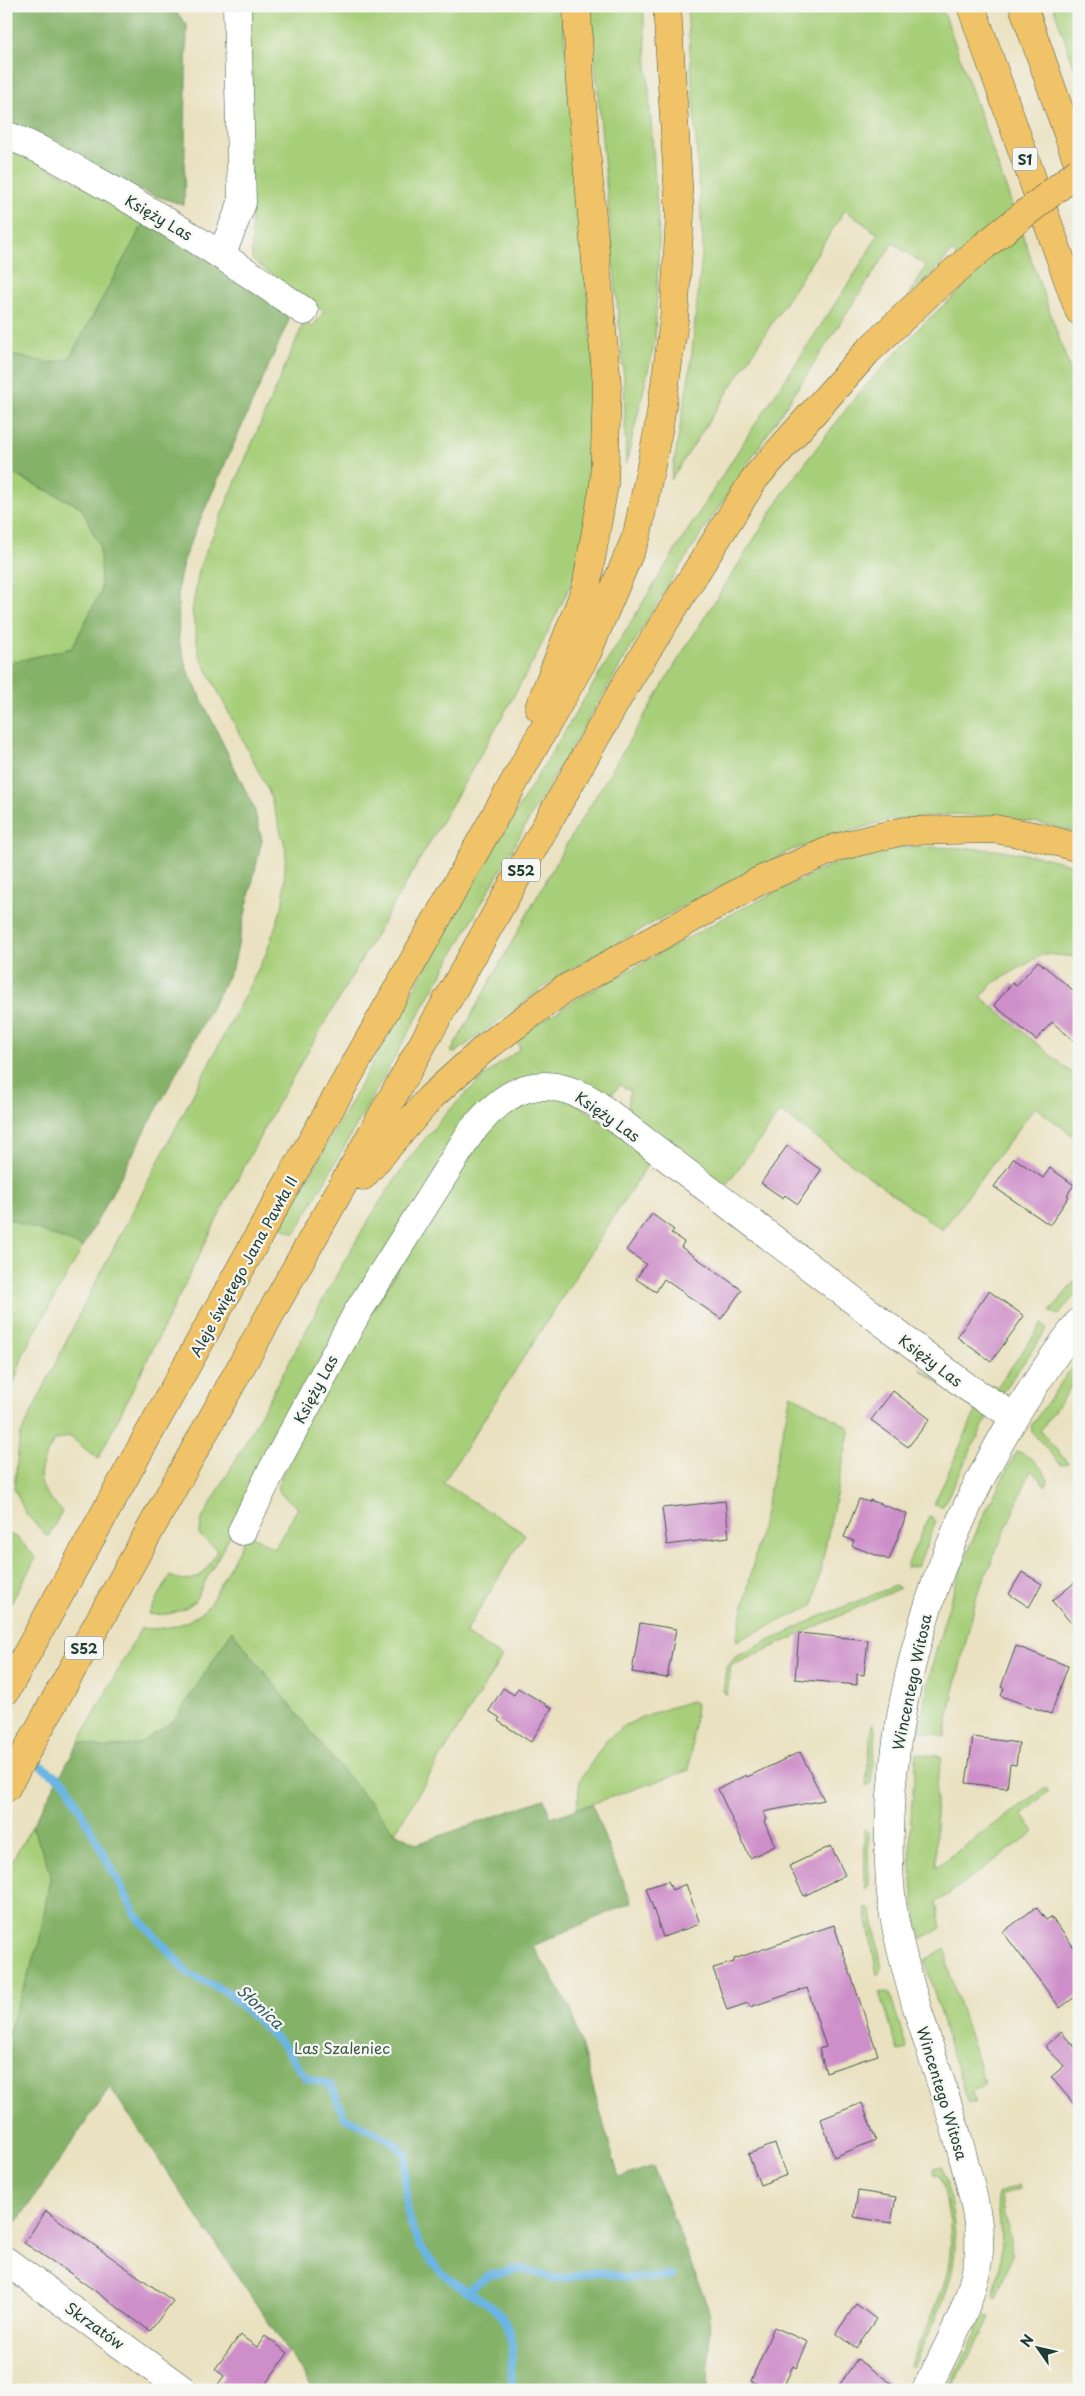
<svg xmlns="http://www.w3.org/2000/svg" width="1085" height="2396" font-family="'Playpen Sans',sans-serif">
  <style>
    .green { fill: #a7cf79; stroke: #638656 }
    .forest { fill: #85b269; stroke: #52784e }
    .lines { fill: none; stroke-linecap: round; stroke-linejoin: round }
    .stream { stroke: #6ab5e3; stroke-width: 8 }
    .building { fill: #ce8ec9 }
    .minor-casing { stroke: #3d5649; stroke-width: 29 }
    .highway-casing { stroke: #3d5649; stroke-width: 29 }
    .minor { stroke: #fff; stroke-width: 28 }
    .highway { stroke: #f1c369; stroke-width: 28 }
    .highway-bridge-casing { stroke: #3d5649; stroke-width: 29; stroke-linecap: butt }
    .highway-bridge { stroke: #f1c369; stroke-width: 28 }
    .labels { text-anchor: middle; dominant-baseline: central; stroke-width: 4.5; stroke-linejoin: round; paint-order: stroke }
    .shield { fill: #f6f6f2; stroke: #60746d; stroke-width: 1 }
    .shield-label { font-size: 14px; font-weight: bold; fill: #1f3d34 }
    .street-label { font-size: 15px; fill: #1f3d34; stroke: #f6f6f2 }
    .park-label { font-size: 15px; fill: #3a5a42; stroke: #f6f6f2 }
    .water-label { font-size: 16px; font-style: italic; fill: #325b60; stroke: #f6f6f2 }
  </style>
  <rect width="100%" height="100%" fill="#f6f6f2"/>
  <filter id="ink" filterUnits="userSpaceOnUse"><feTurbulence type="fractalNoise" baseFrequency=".02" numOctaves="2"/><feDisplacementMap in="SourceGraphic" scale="10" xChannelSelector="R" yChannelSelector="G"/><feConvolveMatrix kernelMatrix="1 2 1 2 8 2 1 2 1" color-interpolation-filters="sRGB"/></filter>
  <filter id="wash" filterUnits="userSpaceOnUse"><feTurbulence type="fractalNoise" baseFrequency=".0096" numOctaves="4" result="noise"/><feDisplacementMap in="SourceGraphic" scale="20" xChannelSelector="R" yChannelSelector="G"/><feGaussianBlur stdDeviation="1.12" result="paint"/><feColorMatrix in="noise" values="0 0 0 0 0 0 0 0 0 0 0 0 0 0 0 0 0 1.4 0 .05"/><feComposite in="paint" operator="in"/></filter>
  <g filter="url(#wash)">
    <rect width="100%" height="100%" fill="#eae1c0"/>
    <path class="green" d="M 247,6 L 562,6 L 595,382 L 597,449 L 588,520 L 573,580 L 535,658 L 484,749 L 275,1108 L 231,1191 L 98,1459 L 69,1436 L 54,1441 C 35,1474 34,1484 62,1511 L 48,1537 L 26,1514 L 14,1488 L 20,1436 L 87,1299 L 266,954 L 283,904 L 286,849 L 269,792 L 199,654 L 192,611 L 200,565 L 304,322 L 312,327 L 324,312 L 252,260 Z
      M 590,6 L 643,6 L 659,237 L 655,341 L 626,464 L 624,378 Z
      M 687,6 L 940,6 L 946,18 L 1079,395 L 1079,833 L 1040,823 L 956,814 L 885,821 L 792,850 L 690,902 L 562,974 L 455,1053 L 451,1052 L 559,857 L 684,650 L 789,484 L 858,394 L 925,322 L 963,288 L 956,255 L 952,251 L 933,274 L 909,296 L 926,266 L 893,243 L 670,582 L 536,807 L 295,1234 L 281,1227 L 474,881 L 651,589 L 743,443 L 860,266 L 878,234 L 845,210 L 671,480 L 690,370 L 703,246 Z
      M 1053,6 L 1079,6 L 1079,80 L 1077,75 Z
      M 6,145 L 146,219 L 69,359 L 51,363 L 6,354 Z
      M 6,471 L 81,507 L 100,546 L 101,591 L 72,648 L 6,664 Z
      M 894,847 C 957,847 1018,847 1079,867 L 1079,957 L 1044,954 L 993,983 L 981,997 L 1079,1079 L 1079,1140 L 1035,1107 L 942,1230 L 781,1112 L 726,1185 L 627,1113 L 630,1090 L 620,1085 L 614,1092 L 606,1095 L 519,1081 L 235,1526 L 194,1602 C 179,1613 167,1616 149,1614 L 170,1576 C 197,1588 207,1571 217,1550 L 199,1535 L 202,1519 C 236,1460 269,1400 301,1340 C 359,1234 418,1118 520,1049 L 515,1038 L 574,1001 L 731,914 L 829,866 Z
      M 570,1098 L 643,1152 L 649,1162 L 443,1483 L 525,1534 L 465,1633 L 502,1657 L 395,1832 L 326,1751 L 232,1631 L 175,1720 L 139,1744 L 106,1748 L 79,1742 L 141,1628 C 168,1631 191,1624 209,1605 L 246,1536 L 250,1534 L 274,1549 L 298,1508 L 280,1493 L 277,1487 L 310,1411 L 475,1141 L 522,1099 Z
      M 6,1218 L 83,1247 L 24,1352 L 6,1407 Z
      M 1079,1276 L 1079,1289 L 1059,1315 L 1050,1312 Z
      M 1042,1324 L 1047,1329 L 1003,1392 L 991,1389 L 992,1385 L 997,1387 Z
      M 1079,1357 L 1079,1375 L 1040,1431 L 1068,1463 L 1061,1465 L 1032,1432 L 1031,1426 Z
      M 920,1369 L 986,1412 L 987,1418 L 943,1506 L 934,1504 L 976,1411 Z
      M 791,1394 L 850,1428 L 813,1606 L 736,1641 Z
      M 1017,1451 C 1030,1456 1045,1467 1048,1482 L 1046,1486 L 1031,1470 L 977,1595 L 953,1695 L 945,1737 L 919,1731 C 931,1664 948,1596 976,1533 C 988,1505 1003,1478 1017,1451 Z
      M 929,1516 L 936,1521 L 918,1566 L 906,1568 Z
      M 6,1533 L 18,1538 L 36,1558 L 6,1612 Z
      M 895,1586 L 900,1588 L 731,1666 L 727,1695 L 723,1691 L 726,1669 L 735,1657 L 821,1616 Z
      M 691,1701 L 696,1704 L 689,1770 L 577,1809 L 580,1780 L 606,1741 L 624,1726 L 647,1715 Z
      M 872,1724 L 876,1732 L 871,1783 L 866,1786 Z
      M 917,1753 L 942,1757 L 936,1789 L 936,1867 L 1045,1788 L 1049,1791 L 1022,1814 L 1034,1832 L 936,1903 L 941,1928 L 921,1939 C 906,1877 909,1816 917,1753 Z
      M 32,1826 L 51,1873 L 39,1944 L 6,2039 L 6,1871 Z
      M 864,1829 L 868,1833 L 869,1886 L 865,1890 Z
      M 865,1907 L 872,1911 L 882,1970 L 877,1975 Z
      M 945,1948 L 949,1972 L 985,2083 L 972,2092 L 976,2103 L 969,2103 L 950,2049 L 925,1960 Z
      M 880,1992 L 890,1994 L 907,2049 L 898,2051 Z
      M 943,2166 C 948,2192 956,2220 955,2246 C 954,2288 931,2329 914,2366 L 910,2366 C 925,2330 946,2293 950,2254 C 953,2226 946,2200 940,2174 L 934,2175 L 933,2168 Z
      M 1019,2185 L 1020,2189 L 1001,2196 L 1013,2254 L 996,2298 L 993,2296 C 1003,2262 1002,2232 997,2197 L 999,2193 Z
      M 985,2316 L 990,2317 L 985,2329 L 950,2390 L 947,2390 Z"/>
    <path class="forest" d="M 6,6 L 171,6 L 187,25 L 184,205 L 126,186 L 6,125 Z
      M 146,219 L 285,309 L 289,320 L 197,527 L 184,558 L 178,587 L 179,641 L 187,669 L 254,808 L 262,840 L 233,967 L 83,1247 L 6,1218 L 6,664 L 72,648 L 101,591 L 100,546 L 81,507 L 6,470 L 6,354 L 51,363 L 69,359 Z
      M 232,1631 L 326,1751 L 395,1832 L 417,1844 L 544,1799 L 551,1818 L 592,1804 L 611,1855 L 632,1902 L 533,1946 L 571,2009 L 619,2178 L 653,2166 L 710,2313 L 708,2390 L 314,2390 L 110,2087 L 6,2238 L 6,2039 L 39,1944 L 51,1873 L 32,1826 L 79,1742 L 106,1748 L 139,1744 L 175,1720 Z"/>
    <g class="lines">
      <path class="stream" d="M 6,1742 L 66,1783 L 136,1915 L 189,1974 L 227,1992 L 285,2047 L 306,2078 L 331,2085 L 344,2117 L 390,2140 L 406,2154 C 401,2213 412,2257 464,2289 C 480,2300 499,2307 507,2326 C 517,2347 508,2368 513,2390
        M 466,2291 L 487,2276 L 516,2269 L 524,2269 L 551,2278 L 566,2278 L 595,2272 L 630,2278 L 672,2276"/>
    </g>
    <g id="blocks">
      <path class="building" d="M 1038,961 L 1079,995 L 1079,1045 L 1052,1022 L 1036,1040 L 994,1005 L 1012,983 L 1016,986 Z
        M 787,1146 L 821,1170 L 798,1204 L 785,1195 L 783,1198 L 761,1183 Z
        M 1014,1158 L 1043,1178 L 1050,1168 L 1074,1185 L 1067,1195 L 1069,1196 L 1050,1225 L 994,1187 Z
        M 652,1214 L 674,1230 L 671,1233 L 684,1242 L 681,1247 L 742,1290 L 721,1319 L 664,1279 L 656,1292 L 636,1279 L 646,1264 L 626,1250 Z
        M 989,1291 L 1024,1316 L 991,1362 L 957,1337 Z
        M 893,1391 L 930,1419 L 908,1447 L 871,1420 Z
        M 859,1499 L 869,1502 L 870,1500 L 907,1514 L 889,1560 L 852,1546 L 854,1541 L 844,1537 Z
        M 725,1501 L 729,1537 L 667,1545 L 662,1508 Z
        M 1022,1572 L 1042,1584 L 1029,1607 L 1009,1594 Z
        M 1079,1579 L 1079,1632 L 1052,1601 Z
        M 640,1623 L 676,1629 L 667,1678 L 632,1672 Z
        M 799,1633 L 868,1640 L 864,1675 L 857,1674 L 857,1685 L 795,1679 Z
        M 1016,1646 L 1068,1666 L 1051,1714 L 1001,1696 L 1004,1688 L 1001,1687 Z
        M 503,1688 L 514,1695 L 518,1688 L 552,1708 L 531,1742 L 498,1721 L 500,1718 L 489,1711 Z
        M 973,1737 L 1019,1743 L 1016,1765 L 1010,1764 L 1007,1788 L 966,1783 Z
        M 800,1752 L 824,1800 L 763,1812 L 767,1819 L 764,1821 L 775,1846 L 750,1858 L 718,1789 L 746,1775 L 747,1777 Z
        M 831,1846 L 845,1875 L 804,1896 L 789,1866 Z
        M 668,1881 L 672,1890 L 686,1884 L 700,1924 L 663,1937 L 646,1888 Z
        M 1036,1907 L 1046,1920 L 1051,1917 L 1079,1954 L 1079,1994 L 1060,2008 L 1003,1932 Z
        M 834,1925 L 878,2055 L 826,2072 L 819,2049 L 826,2047 L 807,1988 L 750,2007 L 748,2003 L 727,2010 L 713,1968 L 734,1962 L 734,1959 Z
        M 1061,2032 L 1079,2052 L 1079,2110 L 1051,2077 L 1064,2066 L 1045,2046 Z
        M 862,2103 L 876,2140 L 834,2157 L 821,2119 Z
        M 775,2144 L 787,2175 L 760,2185 L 748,2154 Z
        M 858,2191 L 896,2197 L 891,2223 L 854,2217 Z
        M 46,2211 L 173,2301 L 150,2331 L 73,2275 L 24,2243 Z
        M 856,2304 L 876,2319 L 856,2348 L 836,2333 Z
        M 774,2327 L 808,2342 L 796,2368 L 793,2366 L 782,2390 L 759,2390 L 759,2385 L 751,2381 Z
        M 240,2335 L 257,2347 L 265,2336 L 288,2353 L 261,2390 L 214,2390 L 224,2376 L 215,2369 Z
        M 857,2359 L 901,2390 L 836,2390 Z"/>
    </g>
  </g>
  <g filter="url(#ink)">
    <use href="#blocks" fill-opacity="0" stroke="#3d5649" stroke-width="1"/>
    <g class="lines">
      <defs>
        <path id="minor" d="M 6,135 C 41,148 72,167 104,185 C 174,224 239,266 304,311
          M 222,254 L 242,203 L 237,6
          M 242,1531 L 269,1476 L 357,1313 L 471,1132 C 507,1087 541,1071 594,1102 L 967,1387 L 1013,1416
          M 6,2261 L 183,2390
          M 926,2390 C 947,2347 974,2301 979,2252 C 981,2221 971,2187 963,2157 C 942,2076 909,1999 894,1916 C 886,1870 888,1821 893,1774 C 910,1605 977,1457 1079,1322"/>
        <path id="highway" d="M 971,6 L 1079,311
          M 1023,6 L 1079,166
          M 539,708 L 586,588 L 604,485 L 607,385 L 580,82 L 577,6
          M 363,1176 L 431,1097 L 485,1048 L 563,990 L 761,880 L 838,847 L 904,831 L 995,829 L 1040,837 L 1079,848
          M 6,1691 L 274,1208 L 587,653 L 637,535 L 659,426 L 674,321 L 680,215 L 667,6
          M 6,1788 L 296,1268 L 627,682 L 755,478 L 867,352 L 928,294 L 984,246"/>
      </defs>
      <use href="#minor" class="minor-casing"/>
      <use href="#highway" class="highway-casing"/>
      <use href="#minor" class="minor"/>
      <use href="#highway" class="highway"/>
      <defs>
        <path id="highway-bridge" d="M 984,246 L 1079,171"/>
      </defs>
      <use href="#highway-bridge" class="highway-bridge-casing"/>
      <use href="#highway-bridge" class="highway-bridge"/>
    </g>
  </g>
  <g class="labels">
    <g class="shield">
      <rect x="1012.5" y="147.5" width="25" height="23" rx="4"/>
      <rect x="502" y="858.5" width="38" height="23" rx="4"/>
      <rect x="65" y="1636.5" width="38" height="23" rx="4"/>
    </g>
    <g class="shield-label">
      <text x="1025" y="159">S1</text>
      <text x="521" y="870">S52</text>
      <text x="84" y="1648">S52</text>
    </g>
    <g class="street-label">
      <text transform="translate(159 217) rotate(30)">Księży Las</text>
      <text transform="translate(608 1116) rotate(35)">Księży Las</text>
      <text transform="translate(243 1266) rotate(-61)">Aleje świętego Jana Pawła II</text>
      <text transform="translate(931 1360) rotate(37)">Księży Las</text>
      <text transform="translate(315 1389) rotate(-62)">Księży Las</text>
      <text transform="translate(911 1682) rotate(-78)">Wincentego Witosa</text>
      <text transform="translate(943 2093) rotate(73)">Wincentego Witosa</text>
      <text transform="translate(95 2325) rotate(36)">Skrzatów</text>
    </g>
    <g class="park-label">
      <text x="342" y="2047">Las Szaleniec</text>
    </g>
    <g class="water-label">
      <text transform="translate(261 2006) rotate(43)">Słonica</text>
    </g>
  </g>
  <rect width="1085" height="2396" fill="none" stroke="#f6f6f2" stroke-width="25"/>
  <g transform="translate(1038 2348) rotate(304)" stroke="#f6f6f2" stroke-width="4" paint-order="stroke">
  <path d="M0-4L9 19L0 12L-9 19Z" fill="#1f3d34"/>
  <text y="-8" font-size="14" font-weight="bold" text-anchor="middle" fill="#1f3d34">N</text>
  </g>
</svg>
